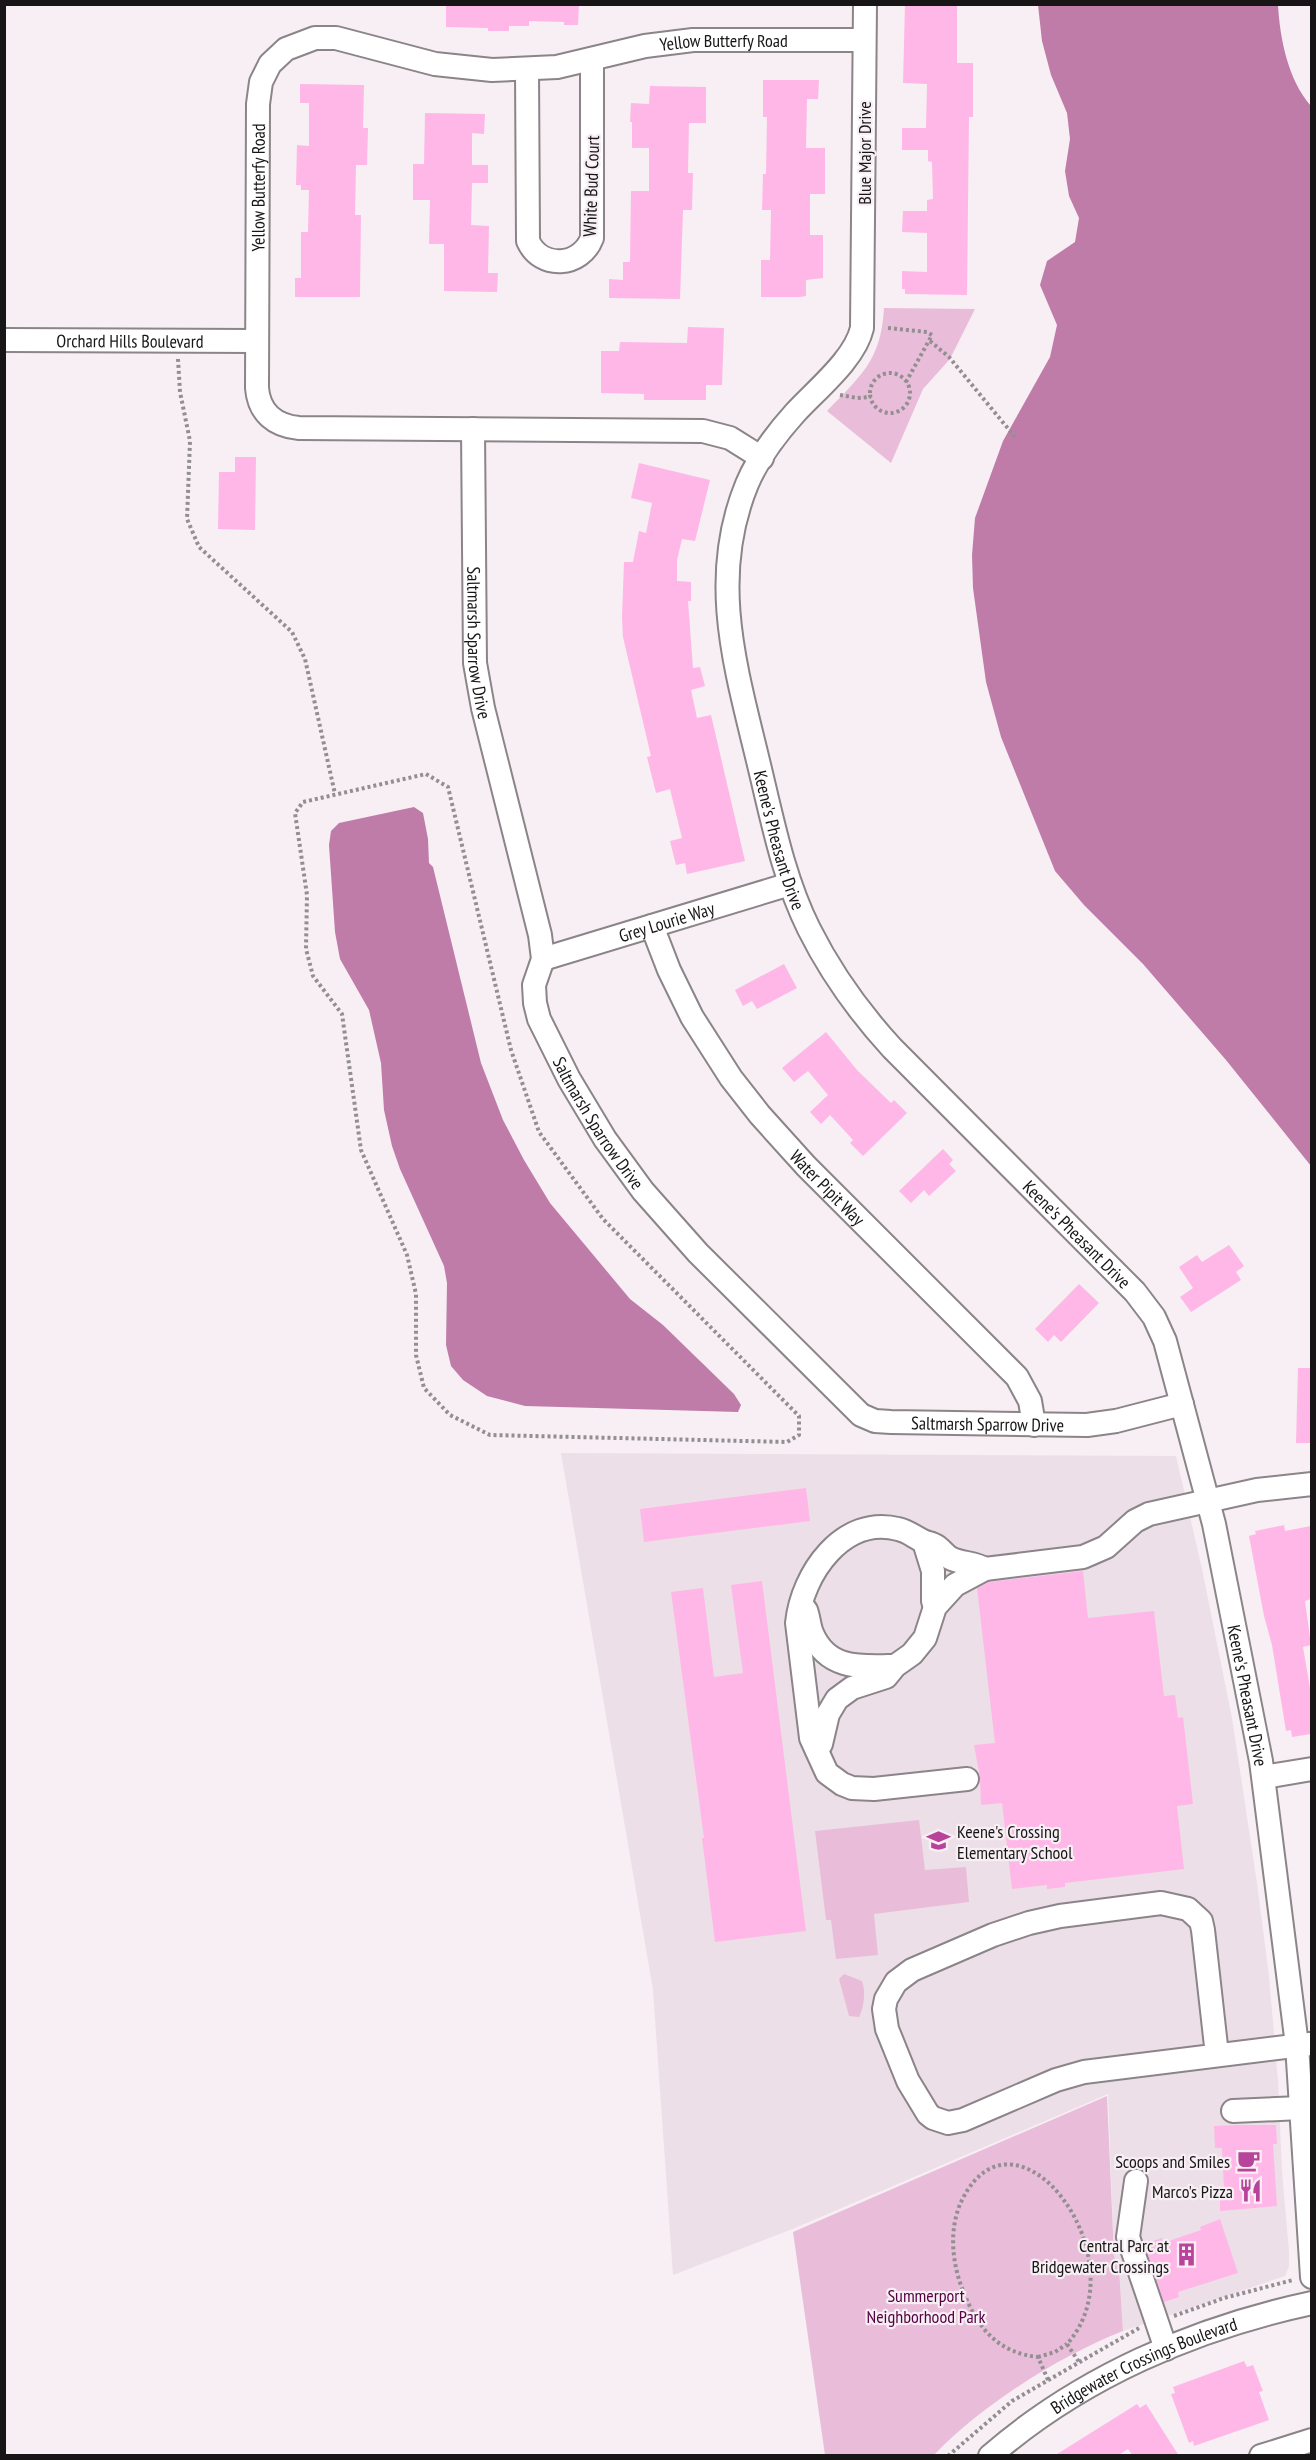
<svg xmlns="http://www.w3.org/2000/svg" width="1316" height="2460" font-family="'PT Sans Narrow',sans-serif">
  <style>
    .built { fill: #eddfe8 }
    .green { fill: #e9bdd9 }
    .water { fill: #bf7ca9 }
    .building { fill: #ffb7e7 }
    .lines { fill: none; stroke-linecap: round; stroke-linejoin: round }
    .minor-casing { stroke: #8b8488; stroke-width: 26 }
    .path { stroke: #938e91; stroke-width: 4; stroke-dasharray: 3 3; stroke-linecap: butt }
    .minor { stroke: #fff; stroke-width: 22 }
    .labels { text-anchor: middle; dominant-baseline: central; stroke-width: 4.5; stroke-linejoin: round; paint-order: stroke }
    .street-label { font-size: 18px; fill: #171516; stroke: #f7eff4 }
    .poi-label { font-size: 18px; fill: #171516; stroke: #f7eff4; text-anchor: end }
    .park-label { font-size: 18px; fill: #550043; stroke: #f7eff4 }
  </style>
  <rect width="100%" height="100%" fill="#f7eff4"/>
  <path class="built" d="M 561,1453 L 1176,1456 L 1202,1569 L 1232,1718 L 1257,1883 L 1269,1976 L 1278,2081 L 1282,2171 L 1289,2252 L 1289,2266 L 1285,2276 L 1123,2331 L 1119,2268 L 1114,2256 L 1108,2094 L 795,2228 L 673,2275 L 653,1990 Z"/>
  <path class="green" d="M 884,308 L 975,309 L 950,359 L 923,389 L 891,463 L 827,411 C 861,375 881,361 884,308 Z
    M 919,1820 L 925,1870 L 966,1867 L 969,1902 L 874,1914 L 878,1955 L 836,1959 L 831,1920 L 826,1920 L 815,1831 Z
    M 844,1974 L 862,1981 C 866,1991 864,2007 859,2017 L 849,2016 L 839,1979 Z
    M 1107,2096 L 1114,2256 L 1119,2268 L 1123,2331 C 1059,2356 982,2405 934,2455 L 825,2455 L 793,2232 Z"/>
  <path class="water" d="M 1038,5 L 1278,5 C 1280,39 1288,80 1311,106 L 1311,1166 L 1226,1060 L 1143,964 L 1084,905 L 1055,871 L 1001,737 L 986,682 L 973,588 L 972,555 L 975,518 L 1003,441 L 1050,357 L 1057,325 L 1040,285 L 1047,261 L 1075,242 L 1079,218 L 1069,196 L 1065,171 L 1070,139 L 1067,113 L 1051,75 L 1042,41 Z
    M 414,807 L 423,813 L 428,839 L 429,863 L 433,867 L 481,1063 L 503,1120 L 524,1160 L 550,1203 L 630,1299 L 663,1325 L 734,1394 L 741,1405 L 738,1412 L 525,1406 L 487,1396 L 463,1380 L 451,1366 L 446,1345 L 447,1283 L 444,1266 L 400,1169 L 392,1146 L 384,1110 L 381,1063 L 369,1010 L 340,959 L 335,932 L 329,845 L 331,831 L 339,823 Z"/>
  <path class="building" d="M 446,4 L 579,4 L 578,25 L 564,25 L 564,22 L 529,21 L 529,26 L 509,26 L 509,31 L 488,31 L 488,28 L 446,27 Z
    M 905,4 L 957,4 L 957,63 L 973,63 L 973,117 L 969,117 L 967,295 L 905,294 L 905,289 L 902,289 L 902,271 L 927,272 L 927,233 L 902,232 L 903,211 L 927,211 L 927,200 L 933,199 L 932,162 L 928,161 L 928,150 L 902,150 L 902,128 L 926,128 L 927,84 L 903,83 Z
    M 763,80 L 819,80 L 818,99 L 807,99 L 806,148 L 825,148 L 825,194 L 810,194 L 810,235 L 823,235 L 823,278 L 806,280 L 806,296 L 800,297 L 761,297 L 761,260 L 770,260 L 771,210 L 762,210 L 763,174 L 766,174 L 767,117 L 763,117 Z
    M 300,84 L 364,85 L 363,128 L 368,128 L 367,165 L 356,165 L 355,215 L 361,215 L 360,297 L 295,297 L 295,278 L 301,278 L 301,232 L 308,232 L 309,190 L 301,190 L 301,185 L 296,185 L 297,145 L 309,146 L 309,103 L 300,103 Z
    M 650,86 L 706,87 L 706,123 L 689,123 L 688,173 L 693,173 L 692,210 L 683,210 L 680,299 L 609,298 L 609,279 L 623,280 L 623,262 L 630,262 L 631,191 L 649,191 L 649,148 L 632,148 L 632,122 L 630,122 L 631,103 L 649,104 Z
    M 425,113 L 485,114 L 484,134 L 472,133 L 472,165 L 488,165 L 488,183 L 472,183 L 471,225 L 489,226 L 488,273 L 498,273 L 497,292 L 444,291 L 444,244 L 429,244 L 430,200 L 413,200 L 413,164 L 424,164 Z
    M 688,327 L 724,328 L 722,385 L 706,385 L 706,400 L 644,400 L 644,394 L 601,393 L 601,351 L 619,351 L 620,342 L 687,343 Z
    M 235,457 L 256,457 L 255,530 L 218,529 L 219,472 L 235,472 Z
    M 639,463 L 710,480 L 695,541 L 682,539 L 677,560 L 677,581 L 691,582 L 691,601 L 688,601 L 693,668 L 700,667 L 705,686 L 691,690 L 697,718 L 711,715 L 745,861 L 687,874 L 685,863 L 676,865 L 670,841 L 682,838 L 670,789 L 656,793 L 647,757 L 651,756 L 623,637 L 622,618 L 624,562 L 633,562 L 639,531 L 646,533 L 652,503 L 631,498 Z
    M 784,964 L 797,988 L 757,1009 L 752,1001 L 743,1006 L 735,990 Z
    M 826,1032 L 857,1070 L 891,1103 L 894,1100 L 907,1113 L 863,1156 L 850,1143 L 853,1140 L 830,1115 L 821,1124 L 810,1112 L 828,1095 L 808,1071 L 794,1082 L 782,1068 Z
    M 943,1149 L 953,1160 L 949,1164 L 956,1171 L 929,1196 L 924,1190 L 911,1203 L 899,1191 Z
    M 1229,1245 L 1244,1266 L 1236,1272 L 1241,1280 L 1191,1312 L 1180,1297 L 1193,1288 L 1179,1267 L 1197,1255 L 1202,1262 Z
    M 1079,1284 L 1099,1303 L 1061,1342 L 1054,1335 L 1048,1342 L 1035,1329 Z
    M 1298,1368 L 1311,1368 L 1311,1443 L 1296,1443 Z
    M 806,1488 L 810,1521 L 644,1542 L 640,1509 Z
    M 1284,1525 L 1285,1531 L 1311,1526 L 1311,1599 L 1305,1601 L 1311,1645 L 1303,1647 L 1311,1694 L 1311,1734 L 1292,1737 L 1291,1730 L 1286,1731 L 1272,1645 L 1264,1616 L 1249,1536 L 1256,1534 L 1255,1531 Z
    M 1083,1571 L 1088,1618 L 1154,1611 L 1164,1696 L 1175,1695 L 1178,1718 L 1183,1717 L 1193,1804 L 1177,1806 L 1184,1869 L 1065,1883 L 1065,1887 L 1047,1889 L 1047,1885 L 1012,1889 L 1002,1803 L 981,1805 L 980,1777 L 974,1745 L 995,1743 L 977,1588 L 989,1582 Z
    M 762,1581 L 806,1931 L 715,1942 L 702,1838 L 704,1838 L 671,1592 L 703,1588 L 714,1677 L 743,1673 L 731,1585 Z
    M 1237,2125 L 1276,2125 L 1277,2144 L 1273,2144 L 1277,2206 L 1220,2211 L 1220,2189 L 1224,2188 L 1222,2148 L 1215,2148 L 1214,2126 Z
    M 1220,2219 L 1238,2273 L 1178,2292 L 1179,2297 L 1164,2302 L 1144,2244 L 1162,2238 L 1163,2243 L 1201,2230 L 1200,2227 Z
    M 1244,2361 L 1247,2367 L 1253,2365 L 1263,2391 L 1259,2392 L 1269,2420 L 1194,2446 L 1193,2441 L 1189,2443 L 1171,2394 L 1175,2393 L 1173,2387 Z
    M 1137,2404 L 1140,2408 L 1146,2404 L 1179,2456 L 1133,2456 L 1128,2449 L 1117,2456 L 1054,2456 Z"/>
  <g class="lines">
    <defs>
      <g id="minor">
        <path id="s1" d="M 865,4 L 862,328 C 855,359 817,389 795,413 C 777,433 758,458 747,484 C 707,581 737,672 760,769 C 773,823 784,879 809,929 C 831,973 859,1012 892,1048 L 1135,1292 L 1154,1317 L 1165,1341 L 1214,1524 L 1261,1761 L 1297,2045 L 1312,2277"/>
        <path d="M 527,70 L 528,241 C 541,270 581,267 592,238 L 592,59"/>
        <path id="s2" d="M 4,340 L 257,341"/>
        <path id="s3" d="M 473,429 L 475,663 L 483,708 L 540,935 L 543,959 L 534,985 L 535,1003 L 539,1019 L 569,1079 L 605,1139 L 643,1191 L 698,1253 L 861,1415 L 875,1421 L 891,1422 L 1087,1425 L 1116,1421 L 1182,1404"/>
        <path id="s4" d="M 762,458 L 730,438 L 703,431 L 299,428 C 275,426 259,413 257,388 L 258,104 L 261,82 L 270,64 L 286,49 L 315,38 L 336,38 L 435,64 L 492,70 L 557,67 L 645,46 L 693,40 L 864,40"/>
        <path id="s5" d="M 652,926 L 669,970 L 692,1017 L 731,1078 L 760,1115 L 806,1166 L 1017,1377 L 1030,1401 L 1034,1425"/>
        <path id="s6" d="M 543,959 L 790,884"/>
        <path d="M 924,1542 L 933,1571 L 933,1601 L 935,1607"/>
        <path d="M 806,1610 C 809,1618 809,1626 812,1633 C 827,1669 859,1667 891,1666"/>
        <path d="M 817,1750 L 821,1744 L 828,1714 L 837,1699 L 852,1688 L 886,1677 L 895,1666 L 912,1654 L 925,1638 L 935,1607 L 955,1585 L 985,1569 L 1083,1557 L 1106,1547 L 1135,1521 L 1149,1514 L 1257,1490 L 1312,1484"/>
        <path d="M 1264,1777 L 1312,1769"/>
        <path d="M 967,1779 L 874,1789 L 852,1788 L 842,1784 L 827,1773 L 811,1738 L 797,1623 C 802,1574 843,1515 898,1529 C 908,1531 914,1537 923,1541 C 927,1543 932,1543 936,1546 C 941,1549 945,1555 950,1558 C 961,1564 974,1562 985,1569"/>
        <path d="M 1217,2055 L 1203,1930 L 1201,1921 L 1188,1909 L 1161,1903 L 1060,1916 L 1029,1923 L 993,1935 L 912,1970 L 896,1982 L 886,1999 L 884,2009 L 887,2029 L 908,2081 L 928,2114 L 933,2118 L 948,2123 L 963,2120 L 1056,2080 L 1084,2072 L 1310,2044"/>
        <path d="M 1233,2111 L 1301,2108"/>
        <path d="M 1136,2181 L 1128,2237 L 1166,2349"/>
        <path id="s7" d="M 990,2456 C 1081,2377 1195,2328 1312,2303"/>
        <path d="M 1261,2456 L 1312,2440"/>
      </g>
    </defs>
    <use href="#minor" class="minor-casing"/>
    <path class="path" d="M 888,328 L 927,332 L 932,335 L 906,382
      M 930,341 L 949,357 L 1015,437
      M 178,359 L 180,392 L 190,441 L 187,519 L 199,547 L 292,632 L 305,659 L 335,794
      M870 393a20 20 0 1 1 40 0a20 20 0 1 1-40 0Z
      M 840,395 L 857,398 L 871,397
      M 426,774 L 448,787 L 511,1050 L 539,1132 L 603,1219 L 799,1416 L 799,1435 L 787,1442 L 490,1435 L 450,1415 L 424,1388 L 416,1355 L 416,1294 L 407,1255 L 361,1150 L 342,1014 L 313,976 L 306,949 L 307,895 L 295,813 L 303,802 Z
      M 1174,2316 L 1224,2298 L 1293,2280
      M 1038,2357 L 1055,2352 L 1067,2344
      M 1048,2380 L 1038,2357 C 999,2353 978,2329 964,2293 C 952,2265 948,2229 962,2200 C 1016,2091 1143,2259 1067,2344 L 1079,2362
      M 948,2456 L 1012,2401 L 1139,2328"/>
    <use href="#minor" class="minor"/>
  </g>
  <defs>
    <symbol id="school-bare" viewBox="-9 -9 18 18"><path d="M0-5L7-2L0 1L-7-2ZM-4 1L0 2.5L4 1V4Q0 6-4 4Z" fill="#b8439a" stroke="#f7eff4" stroke-width="2.5" paint-order="stroke"/></symbol>
    <symbol id="cafe-bare" viewBox="-9 -9 18 18"><path d="M-5.5-4.5H6V0H3Q3 3.5 0 3.5H-2.5Q-5.5 3.5-5.5 0ZM3-3.2v2h1.7v-2ZM-6 4.5H4V6H-6Z" fill="#b8439a" stroke="#f7eff4" stroke-width="2.5" paint-order="stroke"/></symbol>
    <symbol id="restaurant-bare" viewBox="-9 -9 18 18"><path d="M-5-6h1v4h1v-4h1v4h1v-4h1v5L-1.5 .5V6h-2V.5L-5-1ZM5-6V6H3V1.5H1.5Q1.5-4 5-6Z" fill="#b8439a" stroke="#f7eff4" stroke-width="2.5" paint-order="stroke"/></symbol>
    <symbol id="building-bare" viewBox="-9 -9 18 18"><path d="M-4-6H4V6H1V3H-1V6H-4ZM-2.5-4.3h1.7v1.8h-1.7ZM.8-4.3h1.7v1.8H.8ZM-2.5-1h1.7V.8h-1.7ZM.8-1h1.7V.8H.8Z" fill="#b8439a" stroke="#f7eff4" stroke-width="2.5" paint-order="stroke"/></symbol>
  </defs>
  <g fill-rule="evenodd">
    <use href="#school-bare" x="922" y="1824" width="33" height="33"/>
    <use href="#cafe-bare" x="1232" y="2144" width="33" height="33"/>
    <use href="#restaurant-bare" x="1234" y="2174" width="33" height="33"/>
    <use href="#building-bare" x="1170" y="2238" width="33" height="33"/>
  </g>
  <g class="labels">
    <g class="street-label">
      <text stroke="none"><textPath href="#s4" startOffset="1328">Yellow Butterfy Road</textPath></text>
      <text transform="translate(864 153) rotate(-90)">Blue Major Drive</text>
      <text transform="translate(591 186) rotate(-88)">White Bud Court</text>
      <text stroke="none"><textPath href="#s4" startOffset="734">Yellow Butterfy Road</textPath></text>
      <text stroke="none"><textPath href="#s2" startOffset="126">Orchard Hills Boulevard</textPath></text>
      <text stroke="none"><textPath href="#s3" startOffset="214">Saltmarsh Sparrow Drive</textPath></text>
      <text stroke="none"><textPath href="#s1" startOffset="884">Keene's Pheasant Drive</textPath></text>
      <text stroke="none"><textPath href="#s6" startOffset="129">Grey Lourie Way</textPath></text>
      <text stroke="none"><textPath href="#s3" startOffset="720">Saltmarsh Sparrow Drive</textPath></text>
      <text stroke="none"><textPath href="#s5" startOffset="318">Water Pipit Way</textPath></text>
      <text stroke="none"><textPath href="#s1" startOffset="1386">Keene's Pheasant Drive</textPath></text>
      <text stroke="none"><textPath href="#s3" startOffset="1242">Saltmarsh Sparrow Drive</textPath></text>
      <text stroke="none"><textPath href="#s1" startOffset="1890">Keene's Pheasant Drive</textPath></text>
      <text stroke="none"><textPath href="#s7" startOffset="180">Bridgewater Crossings Boulevard</textPath></text>
    </g>
    <g class="poi-label">
      <text x="957" y="1831" text-anchor="start">Keene's Crossing<tspan x="957" dy="21">Elementary School</tspan></text>
      <text x="1230" y="2161">Scoops and Smiles</text>
      <text x="1233" y="2191">Marco's Pizza</text>
      <text x="1169" y="2245">Central Parc at<tspan x="1169" dy="21">Bridgewater Crossings</tspan></text>
    </g>
    <g class="park-label">
      <text x="926" y="2295">Summerport<tspan x="926" dy="21">Neighborhood Park</tspan></text>
    </g>
  </g>
  <rect width="1316" height="2460" fill="none" stroke="#171516" stroke-width="12"/>
</svg>
